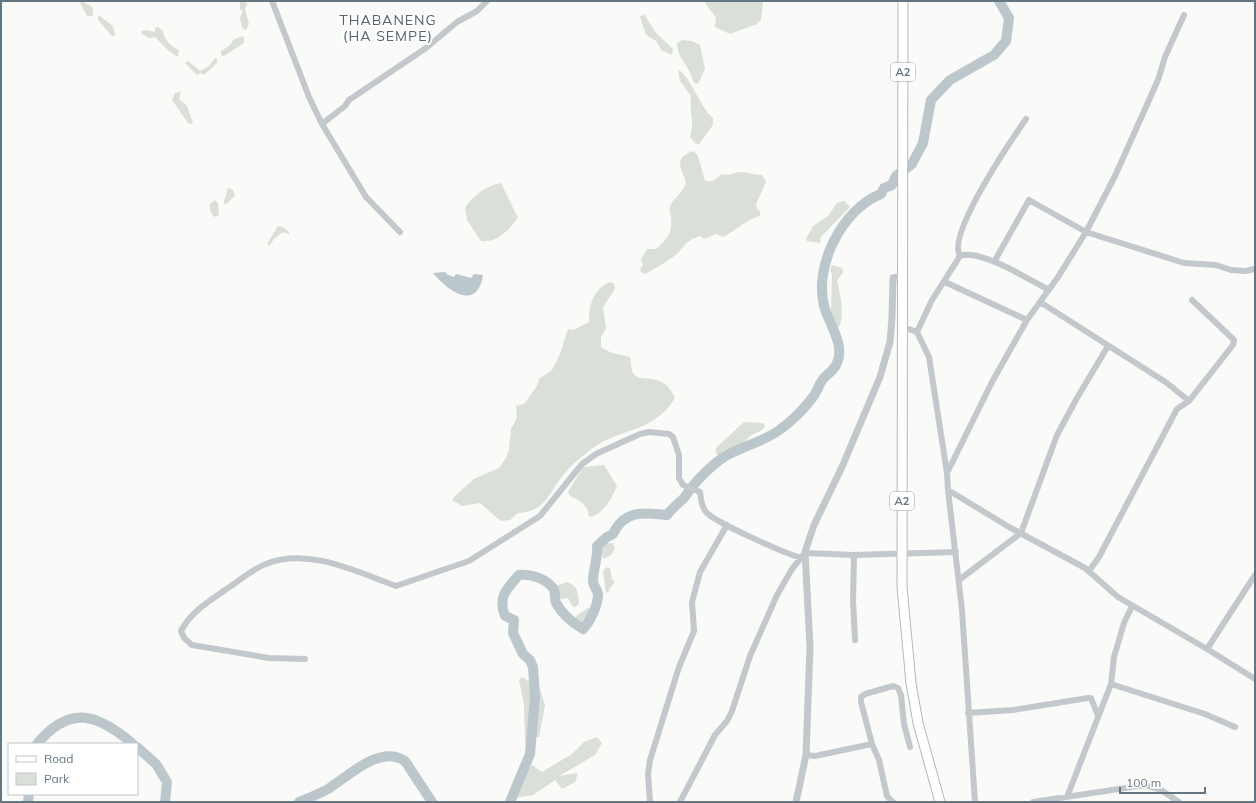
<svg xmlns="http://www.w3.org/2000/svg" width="1256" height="803" font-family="Mulish,sans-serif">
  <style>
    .green { fill: #dadfd7 }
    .water { fill: #bbc7cb }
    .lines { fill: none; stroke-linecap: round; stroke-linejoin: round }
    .river { stroke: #bbc7cb; stroke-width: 10 }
    .primary-casing { stroke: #b5babe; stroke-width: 11 }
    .minor { stroke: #c3c8cc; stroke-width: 6 }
    .tertiary { stroke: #c3c8cc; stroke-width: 7 }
    .primary { stroke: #fff; stroke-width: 9 }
    .labels { text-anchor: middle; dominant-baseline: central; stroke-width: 4; stroke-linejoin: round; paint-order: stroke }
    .shield { fill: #fff; stroke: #939fa8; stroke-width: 1 }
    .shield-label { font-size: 11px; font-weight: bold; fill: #657683 }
    .quarter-label { font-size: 14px; letter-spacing: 1px; fill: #57646e; stroke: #fff }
  </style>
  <rect width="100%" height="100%" fill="#fafaf8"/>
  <path class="green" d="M 79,1 L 84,1 L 86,4 L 88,4 L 93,8 L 93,16 L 87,16 Z
    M 240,1 L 246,1 L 247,5 L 245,9 L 249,24 L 246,30 L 242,28 L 240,18 L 243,11 L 240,9 Z
    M 704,1 L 763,1 L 761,20 L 757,24 L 730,34 L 715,27 L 716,18 Z
    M 644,14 L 656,33 L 673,49 L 672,55 L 661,50 L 656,41 L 646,35 L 640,17 Z
    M 100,16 L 113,26 L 115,36 L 112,36 L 98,20 L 98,17 Z
    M 158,27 L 163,31 C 164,39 171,47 179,50 L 178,57 L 170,52 L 155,37 L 149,38 L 142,34 L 141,31 L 147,30 L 155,32 L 155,28 Z
    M 244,36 L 244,43 L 224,56 L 221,55 L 221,51 L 229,46 L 234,39 Z
    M 682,40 L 692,41 L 700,45 L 705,69 L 698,84 L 694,83 L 690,72 L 679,54 L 677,43 Z
    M 215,58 L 217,58 L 217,63 L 204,75 L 201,73 L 197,75 L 185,63 L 188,61 L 200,71 L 208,67 Z
    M 678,70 C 690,75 701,109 713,118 L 713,125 L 699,144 L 696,144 L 690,137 C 695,120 689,113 691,96 L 680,81 Z
    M 181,92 L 179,99 L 187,106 L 193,123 L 192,124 L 188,123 L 172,100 L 175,93 Z
    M 694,151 L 698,156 L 705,181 L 713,181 L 722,174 C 729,177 733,172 740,172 C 746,172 755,175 762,175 L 766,182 L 756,204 L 757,209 L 760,211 L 760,216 C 745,220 737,230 723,237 L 716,234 L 704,239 L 700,236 C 685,240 684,249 673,257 C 664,263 655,269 645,274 L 641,272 L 640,268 L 643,266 L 641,259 L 647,249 L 656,249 C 667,239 673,233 671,217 C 671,214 669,210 670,207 C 673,198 683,193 686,183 C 683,169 671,158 694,151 Z
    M 501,183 L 518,218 C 509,229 498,243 481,241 L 467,220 L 465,208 C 472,196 488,185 501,183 Z
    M 228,188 L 233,190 L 235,196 L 225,205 L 224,201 Z
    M 215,200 L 218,203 L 219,215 L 214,217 L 210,210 L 210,204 Z
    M 842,201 L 845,201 L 850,207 L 820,238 L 821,241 L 819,243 L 807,241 L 806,239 L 813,226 L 828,216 L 837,203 Z
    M 278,226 L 283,227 L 289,232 L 289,234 L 283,232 L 274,239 L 269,246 L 267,244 Z
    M 832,265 L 842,268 L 843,272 L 837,281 C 840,292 845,316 839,327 L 836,326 L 831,310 L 832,274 L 830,270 Z
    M 610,282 L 614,284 L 615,289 L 603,307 L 606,328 L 601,337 L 601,347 C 610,354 620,354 630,357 C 631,362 631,369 633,373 C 639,385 663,369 675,398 C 652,435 618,427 589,451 C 580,458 571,465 564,474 C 549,492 546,512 518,513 L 510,520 L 501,521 C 493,516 488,509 480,503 L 462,506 L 452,500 L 456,495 L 474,479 L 499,468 L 506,458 L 509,449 L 511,429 L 517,418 L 516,406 L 524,404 L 537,386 L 539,379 L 552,370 L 560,354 L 568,329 L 574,330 L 589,322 C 589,305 593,289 610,282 Z
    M 744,422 L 763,423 L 765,426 L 762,430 L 750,436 L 740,447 L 725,451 L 719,455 L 716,454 L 716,448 Z
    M 604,465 L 617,486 C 612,498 603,515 589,517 C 588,505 581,501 570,496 L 568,492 L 583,467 Z
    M 613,543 L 615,548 L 611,555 L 604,559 L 600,553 L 600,548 L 604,544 Z
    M 607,567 L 610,568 L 612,579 L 615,582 L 610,588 L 609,592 L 606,593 L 603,571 Z
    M 567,582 C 578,586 578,593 579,603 L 576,607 L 572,606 L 568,598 L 560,599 L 556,586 Z
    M 588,608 L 591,611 C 588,617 585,620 579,624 L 576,622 L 576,616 Z
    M 522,677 L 530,682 L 537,680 L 545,705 L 539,737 L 536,737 L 535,734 L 531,733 L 528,748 L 526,747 L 525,741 L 524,704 L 519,680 Z
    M 597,737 L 602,743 L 595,755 L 559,776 L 578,773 L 575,782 L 562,789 L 555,780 L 533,795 L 516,798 L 524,774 L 532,765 L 542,772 L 572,754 L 584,742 Z"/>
  <path class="water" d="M 445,272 L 448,275 L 454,277 L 456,274 L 471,278 L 474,274 L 483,275 C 477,313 447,290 433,273 Z"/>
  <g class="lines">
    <path class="river" d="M 37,744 C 70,704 98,714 133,744
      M 137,747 L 156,764 L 167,782 L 165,802
      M 28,802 L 29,794
      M 299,802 C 309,798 319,794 328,789 C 349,776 380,744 405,761 L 432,802
      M 510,802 L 530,754 L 535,697 L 533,667 L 530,660 L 523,654 L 513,633 L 514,620 L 505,616 C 497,596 508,588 519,575 C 531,574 545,578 553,588 C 556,592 554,599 556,603 C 562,614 573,623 583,629 C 590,622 598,605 598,595 C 598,590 593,586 593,581 C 593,570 598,559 597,546 L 607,537 L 613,534 C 624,510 644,512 667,515 C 672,508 678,504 684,498 C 687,495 688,491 691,488 C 699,478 713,464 724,457 C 741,447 762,442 778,431 C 791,422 804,409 813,397 C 817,392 819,384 823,379 C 828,373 834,371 837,363 C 845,346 830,325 825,309 C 812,268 842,209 881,194 L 884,188 L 892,185 L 896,176 L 912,164 L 923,143 L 931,100 L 950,80 L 994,55 L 1006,41 L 1009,18 L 999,1"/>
    <defs>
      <path id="primary" d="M 903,1 L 902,587 L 911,683 L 918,723 L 940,802"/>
    </defs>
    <use href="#primary" class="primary-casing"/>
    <path class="minor" d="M 272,1 L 309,97 L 322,124 L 366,197 L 400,232
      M 322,124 L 345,106 L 349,100 L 426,48 L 457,22 L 477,11 L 487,1
      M 960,256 C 946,235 1012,139 1026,119
      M 994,262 L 1029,200 L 1086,232 L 1184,263 L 1216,265 L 1231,270 L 1245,271 L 1255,269
      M 945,282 L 1027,320
      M 1040,302 L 1167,383 L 1189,401
      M 903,327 L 917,332 L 929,357 L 947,473 L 948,490 L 1009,527 L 1085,568 L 1118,597 L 1207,649 L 1255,575
      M 917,332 L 932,300 L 960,256 C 979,248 1030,280 1049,290
      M 947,473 L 992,382 L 1027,320 L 1058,277 L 1086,232 L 1115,176 L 1158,80 L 1165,57 L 1184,15
      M 948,490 L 962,610 L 975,802
      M 854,555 L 853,600 L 855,640
      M 1089,571 L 1099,557 L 1177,409 L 1189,401 L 1233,345 L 1234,340 L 1192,300
      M 959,580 L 1021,533 L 1057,435 L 1077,398 L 1108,346
      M 1207,649 L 1255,679
      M 305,659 L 269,658 L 192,645 L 184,638 L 181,631 C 191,612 208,602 225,590 C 238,582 252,569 266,564 C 309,547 357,572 396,586 L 469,561 L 540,516 L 582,464 L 596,454 L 640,434 L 649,432 L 669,434 L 673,437 L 679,455 L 679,478 L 683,485 L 700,492 C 701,499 701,506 706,512 C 714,522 788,555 802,558
      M 1111,684 L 1205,714 L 1235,727
      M 968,713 L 1013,710 L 1088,698 L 1091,698 L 1098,716
      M 806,755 L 815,756 L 872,744
      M 1067,797 L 1111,684 L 1114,657 L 1124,623 L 1132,606
      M 650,802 L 648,774 L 650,760 L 679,667 L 694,631 L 692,602 L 700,572 L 727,525
      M 680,802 L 715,735 L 727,721 L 732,711 L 750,656 L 777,595 L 792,569 L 805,553 L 854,555 L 956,552
      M 893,802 L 887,796 L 879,760 L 872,744 L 861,702 L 861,697 L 865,694 L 893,686 L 898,688 L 901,695 L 904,724 L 910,747
      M 1033,802 L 1145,785 L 1161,790 L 1179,802"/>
    <path class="tertiary" d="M 796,802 L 806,755 L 810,647 L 805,552 L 814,525 L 842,467 L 880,377 L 890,342 L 892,318 L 893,278 L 903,276"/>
    <use href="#primary" class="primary"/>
  </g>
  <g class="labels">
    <g class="shield">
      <rect x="891" y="63" width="24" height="18" rx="3"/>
      <rect x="890" y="492" width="24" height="18" rx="3"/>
    </g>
    <g class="shield-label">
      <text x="903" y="72">A2</text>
      <text x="902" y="501">A2</text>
    </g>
    <g class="quarter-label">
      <text x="388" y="20">THABANENG<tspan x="388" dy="16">(HA SEMPE)</tspan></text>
    </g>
  </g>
  <rect width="1256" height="803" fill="none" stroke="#657683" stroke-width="4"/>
  <rect x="8" y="743" width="130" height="52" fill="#ffffff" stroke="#c1c8cd"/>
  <rect x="16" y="756" width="20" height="6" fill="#ffffff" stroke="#c1c8cd"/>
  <text x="44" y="763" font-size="12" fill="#657683">Road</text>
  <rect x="16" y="773" width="20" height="12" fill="#dadfd7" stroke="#c1c8cd"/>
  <text x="44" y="783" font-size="12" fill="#657683">Park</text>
  <path d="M1120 787v6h85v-6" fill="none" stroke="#657683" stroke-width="2"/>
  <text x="1126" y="787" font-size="12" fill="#657683" stroke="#ffffff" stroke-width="3" paint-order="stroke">100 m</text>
</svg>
